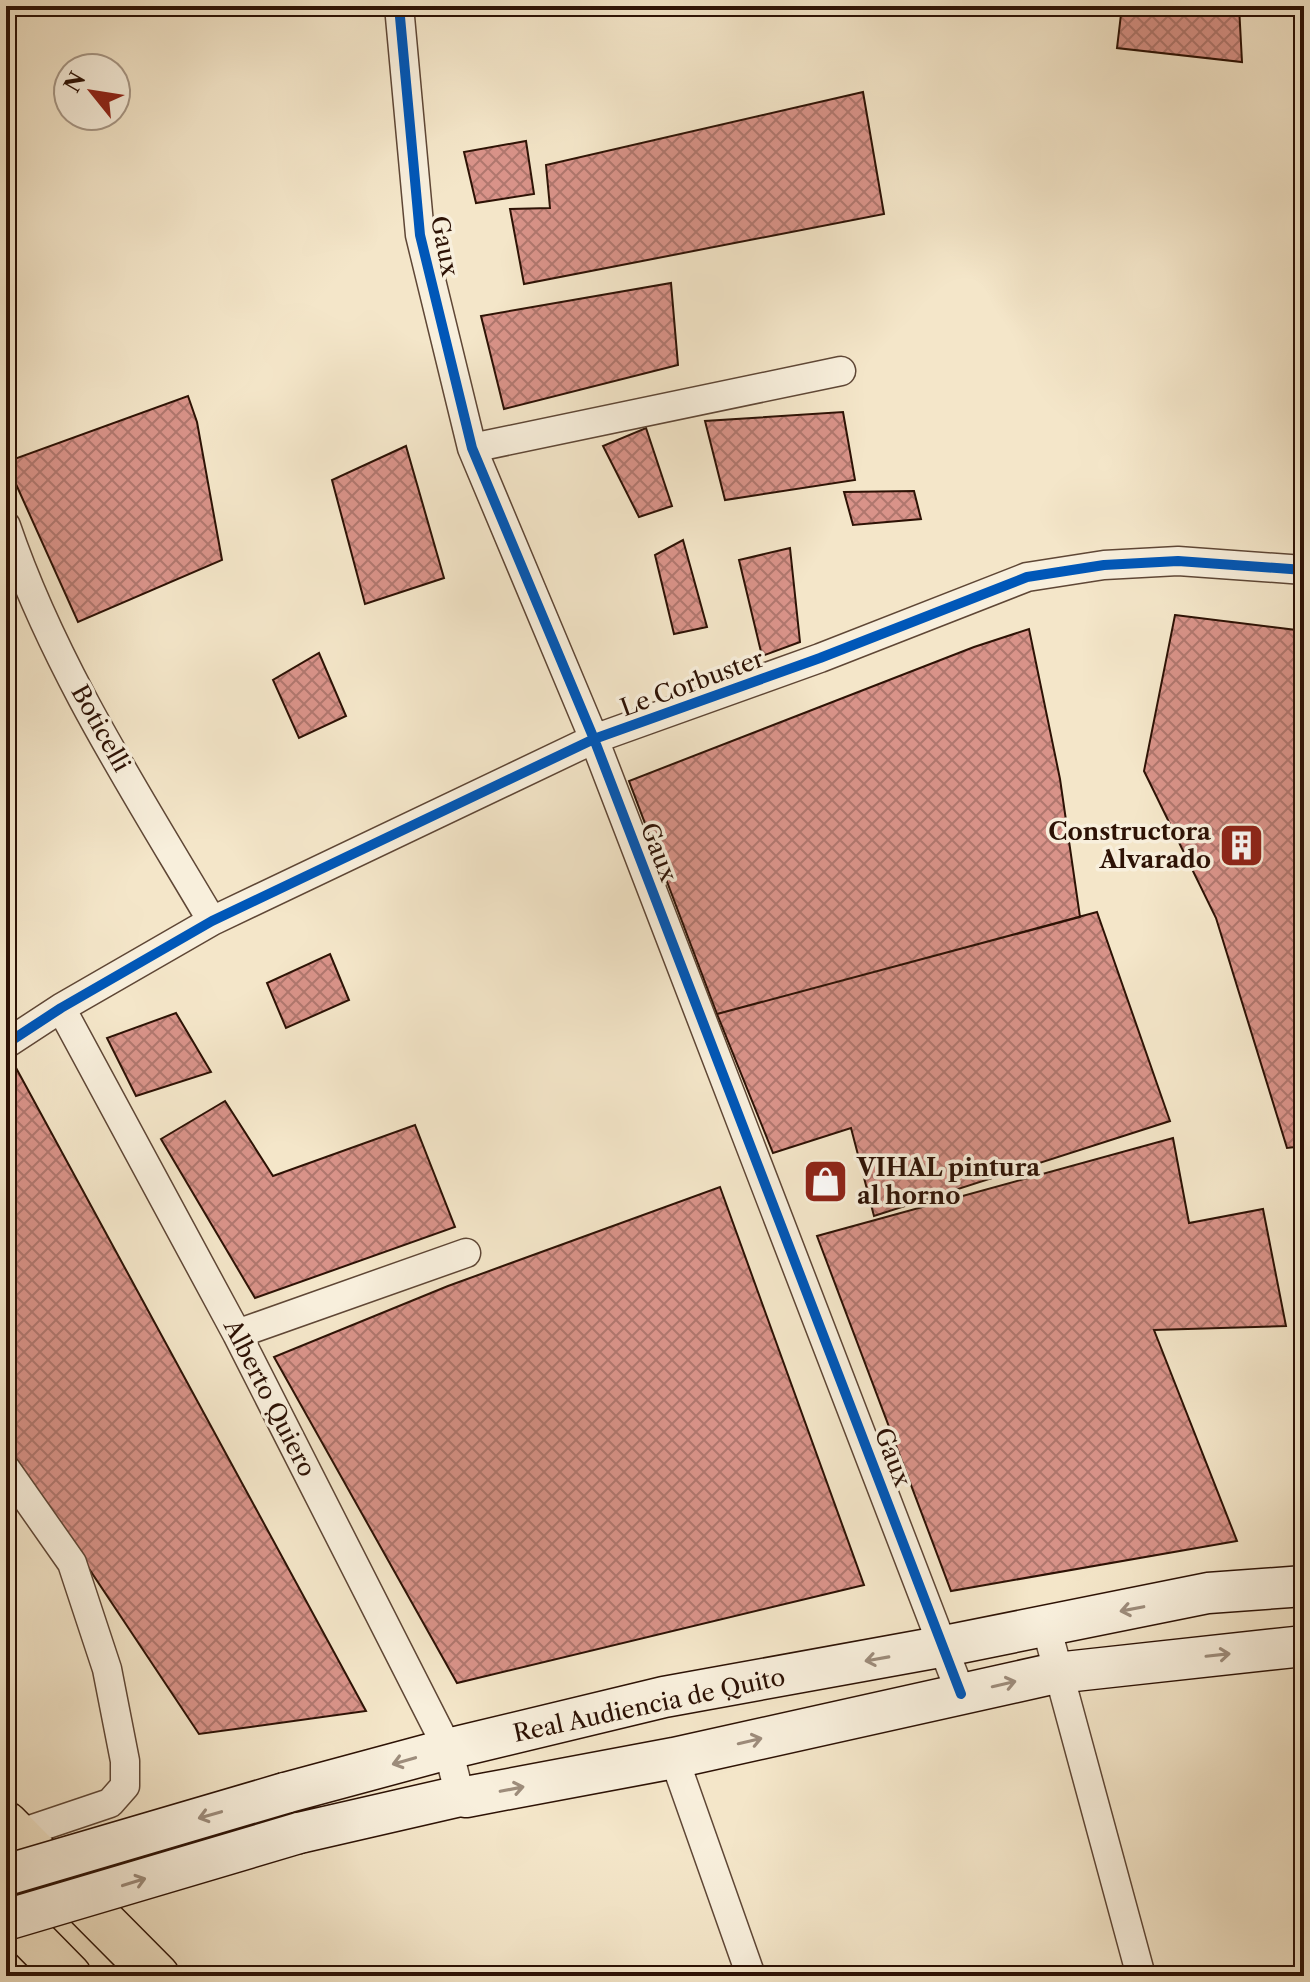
<svg xmlns="http://www.w3.org/2000/svg" width="1310" height="1982" font-family="'Libre Caslon Text',serif">
  <style>
    .building { fill: url(#building-cross-hatch); stroke: #2d1205; stroke-width: 2 }
    .lines { fill: none; stroke-linecap: round; stroke-linejoin: round }
    .street-casing { stroke: #5f4736; stroke-width: 31 }
    .secondary-casing { stroke: #2d1205; stroke-width: 43 }
    .highway-casing { stroke: #2d1205; stroke-width: 47 }
    .street { stroke: #f8efdc; stroke-width: 28 }
    .secondary { stroke: #f8efdc; stroke-width: 40 }
    .highway { stroke: #f4e6c9; stroke-width: 44 }
    .secondary-bridge-casing { stroke: #2d1205; stroke-width: 43; stroke-linecap: butt }
    .secondary-bridge { stroke: #f8efdc; stroke-width: 40 }
    .cycleway-casing { stroke: #f8efdc; stroke-width: 15 }
    .cycleway { stroke: #0057b8; stroke-width: 10 }
    .oneway { stroke: #9d8c7b }
    .labels { text-anchor: middle; dominant-baseline: central; stroke-width: 7; stroke-linejoin: round; paint-order: stroke }
    .street-label { font-size: 24px; fill: #2d1205; stroke: #f8efdc }
    .poi-label { font-size: 24px; font-weight: bold; fill: #2d1205; stroke: #f8efdc; text-anchor: end }
  </style>
  <defs>
    <pattern id="building-cross-hatch" width="8" height="8" patternUnits="userSpaceOnUse" patternTransform="scale(2)"><rect width="8" height="8" fill="#d99389"/><path d="M0 0l8 8M0 8l8-8" fill="none" stroke="#b0776e"/></pattern>
  </defs>
  <rect width="100%" height="100%" fill="#f4e6c9"/>
  <filter id="stains"><feTurbulence type="fractalNoise" baseFrequency=".0025" numOctaves="4"/><feColorMatrix values="0 0 0 0 .2 0 0 0 0 .09 0 0 0 0 .02 0 0 0 .5 -.17"/></filter>
  <radialGradient id="worn" r=".72"><stop offset=".6" stop-color="#630" stop-opacity="0"/><stop offset="1" stop-color="#630" stop-opacity=".3"/></radialGradient>
  <path class="building" d="M 1122,6 L 1239,6 L 1242,62 L 1117,48 Z
    M 863,92 L 884,214 L 524,284 L 510,209 L 550,208 L 546,165 Z
    M 526,141 L 534,194 L 476,203 L 464,152 Z
    M 671,283 L 678,365 L 504,409 L 481,316 Z
    M 188,396 L 197,422 L 222,560 L 78,622 L 6,462 Z
    M 843,412 L 855,480 L 725,500 L 705,421 Z
    M 646,428 L 672,506 L 639,517 L 603,446 Z
    M 406,446 L 444,578 L 365,604 L 332,480 Z
    M 914,491 L 921,519 L 853,525 L 844,492 Z
    M 683,540 L 707,627 L 674,634 L 655,555 Z
    M 790,548 L 800,642 L 762,656 L 739,560 Z
    M 1175,615 L 1304,631 L 1304,1146 L 1287,1148 L 1216,918 L 1144,771 Z
    M 1029,629 L 1060,779 L 1080,917 L 717,1014 L 629,781 L 974,647 Z
    M 319,653 L 346,716 L 299,738 L 273,680 Z
    M 1097,912 L 1170,1121 L 874,1216 L 851,1128 L 773,1153 L 717,1014 Z
    M 330,954 L 349,1000 L 286,1028 L 267,983 Z
    M 176,1013 L 211,1072 L 136,1096 L 107,1038 Z
    M 15,1066 L 366,1711 L 199,1734 L 6,1444 L 6,1072 Z
    M 225,1101 L 273,1176 L 415,1125 L 455,1227 L 255,1298 L 161,1139 Z
    M 1173,1138 L 1189,1223 L 1263,1209 L 1286,1326 L 1154,1330 L 1237,1541 L 951,1591 L 817,1236 Z
    M 720,1187 L 864,1585 L 457,1683 L 274,1357 L 448,1286 Z"/>
  <g class="lines">
    <defs>
      <path id="street" d="M 399,6 L 420,235 L 472,448 L 594,739 L 961,1694
        M 472,448 L 841,371
        M 6,526 C 54,667 137,794 212,921
        M 61,1008 L 237,1334 L 448,1749 L 460,1796
        M 6,1044 L 61,1008 L 212,921 L 594,739 L 820,658 L 1027,577 L 1104,565 L 1178,561 L 1304,570
        M 237,1334 L 466,1253
        M 6,1469 L 72,1563 L 107,1669 L 125,1761 L 125,1786 L 110,1803 L 18,1834
        M 1046,1626 L 1141,1976
        M 674,1758 L 751,1976"/>
      <path id="secondary" d="M 285,1793 L 448,1749 L 664,1697 L 945,1646 L 1208,1593 L 1304,1586
        M 299,1833 L 460,1796 L 466,1797 L 674,1758 L 1056,1673 L 1304,1646"/>
      <path id="highway" d="M 6,1824 L 157,1976
        M 6,1912 L 69,1976"/>
    </defs>
    <use href="#street" class="street-casing"/>
    <use href="#secondary" class="secondary-casing"/>
    <use href="#highway" class="highway-casing"/>
    <use href="#street" class="street"/>
    <use href="#secondary" class="secondary"/>
    <use href="#highway" class="highway"/>
    <defs>
      <path id="secondary-bridge" d="M 6,1875 L 285,1793
        M 6,1920 L 299,1833"/>
    </defs>
    <use href="#secondary-bridge" class="secondary-bridge-casing"/>
    <use href="#secondary-bridge" class="secondary-bridge"/>
    <defs>
      <path id="cycleway" d="M 399,6 L 420,235 L 472,448 L 594,739 L 961,1694
        M 6,1044 L 61,1008 L 212,921 L 594,739 L 820,658 L 1027,577 L 1104,565 L 1178,561 L 1304,570"/>
    </defs>
    <use href="#cycleway" class="cycleway-casing"/>
    <use href="#cycleway" class="cycleway"/>
  </g>
  <defs><path id="oneway-shaft" d="M-6 0H5M1.5-3L5.5 0L1.5 3" fill="none" stroke-width="1.6" stroke-linecap="round" stroke-linejoin="round" transform="scale(2)"/></defs>
  <g class="oneway">
    <use href="#oneway-shaft" transform="translate(1132 1609) rotate(169)"/>
    <use href="#oneway-shaft" transform="translate(1218 1655) rotate(-6)"/>
    <use href="#oneway-shaft" transform="translate(877 1659) rotate(170)"/>
    <use href="#oneway-shaft" transform="translate(1004 1684) rotate(-13)"/>
    <use href="#oneway-shaft" transform="translate(750 1741) rotate(-13)"/>
    <use href="#oneway-shaft" transform="translate(404 1761) rotate(164)"/>
    <use href="#oneway-shaft" transform="translate(512 1789) rotate(-11)"/>
    <use href="#oneway-shaft" transform="translate(210 1815) rotate(164)"/>
    <use href="#oneway-shaft" transform="translate(134 1882) rotate(-17)"/>
  </g>
  <defs>
    <symbol id="building-square" viewBox="-11 -11 22 22"><rect x="-9" y="-9" width="18" height="18" rx="4" fill="#8f2418" stroke="#f8efdc"/><path d="M-4-6H4V6H1V3H-1V6H-4ZM-2.5-4.3h1.7v1.8h-1.7ZM.8-4.3h1.7v1.8H.8ZM-2.5-1h1.7V.8h-1.7ZM.8-1h1.7V.8H.8Z" fill="#fff"/></symbol>
    <symbol id="shop-square" viewBox="-11 -11 22 22"><rect x="-9" y="-9" width="18" height="18" rx="4" fill="#8f2418" stroke="#f8efdc"/><path d="M-5-2.5h2.3a2.7 3.5 0 0 1 5.4 0H5L5.5 6h-11ZM-1.5-2.5h3a1.5 2.3 0 0 0-3 0Z" fill="#fff"/></symbol>
  </defs>
  <g fill-rule="evenodd">
    <use href="#building-square" x="1216" y="820" width="51" height="51"/>
    <use href="#shop-square" x="800" y="1156" width="51" height="51"/>
  </g>
  <g class="labels">
    <g class="street-label">
      <text transform="translate(445 246) rotate(79)">Gaux</text>
      <text transform="translate(692 683) rotate(-20)">Le Corbuster</text>
      <text transform="translate(101 728) rotate(61)">Boticelli</text>
      <text transform="translate(659 852) rotate(69)">Gaux</text>
      <text transform="translate(270 1398) rotate(63)">Alberto Quiero</text>
      <text transform="translate(893 1457) rotate(69)">Gaux</text>
      <text transform="translate(649 1705) rotate(-12)">Real Audiencia de Quito</text>
    </g>
    <g class="poi-label">
      <text x="1211" y="831">Constructora<tspan x="1211" dy="28">Alvarado</tspan></text>
      <text x="857" y="1167" text-anchor="start">VIHAL pintura<tspan x="857" dy="28">al horno</tspan></text>
    </g>
  </g>
  <rect width="1310" height="1982" fill="none" stroke="#f4e6c9" stroke-width="32"/>
  <rect x="8" y="8" width="1294" height="1966" fill="none" stroke="#2d1205" stroke-width="4"/>
  <rect x="16" y="16" width="1278" height="1950" fill="none" stroke="#2d1205" stroke-width="2"/>
  <g transform="translate(92 92) rotate(300)"><circle r="38" fill="#f8efdc" stroke="#a79786" stroke-width="2"/>
  <path d="M0-6L14 30L0 20L-14 30Z" fill="#8f2418"/>
  <text y="-12" font-size="22" font-weight="bold" text-anchor="middle" fill="#2d1205">N</text>
  </g>
  <rect width="100%" height="100%" filter="url(#stains)"/>
  <rect width="100%" height="100%" fill="url(#worn)"/>
</svg>
